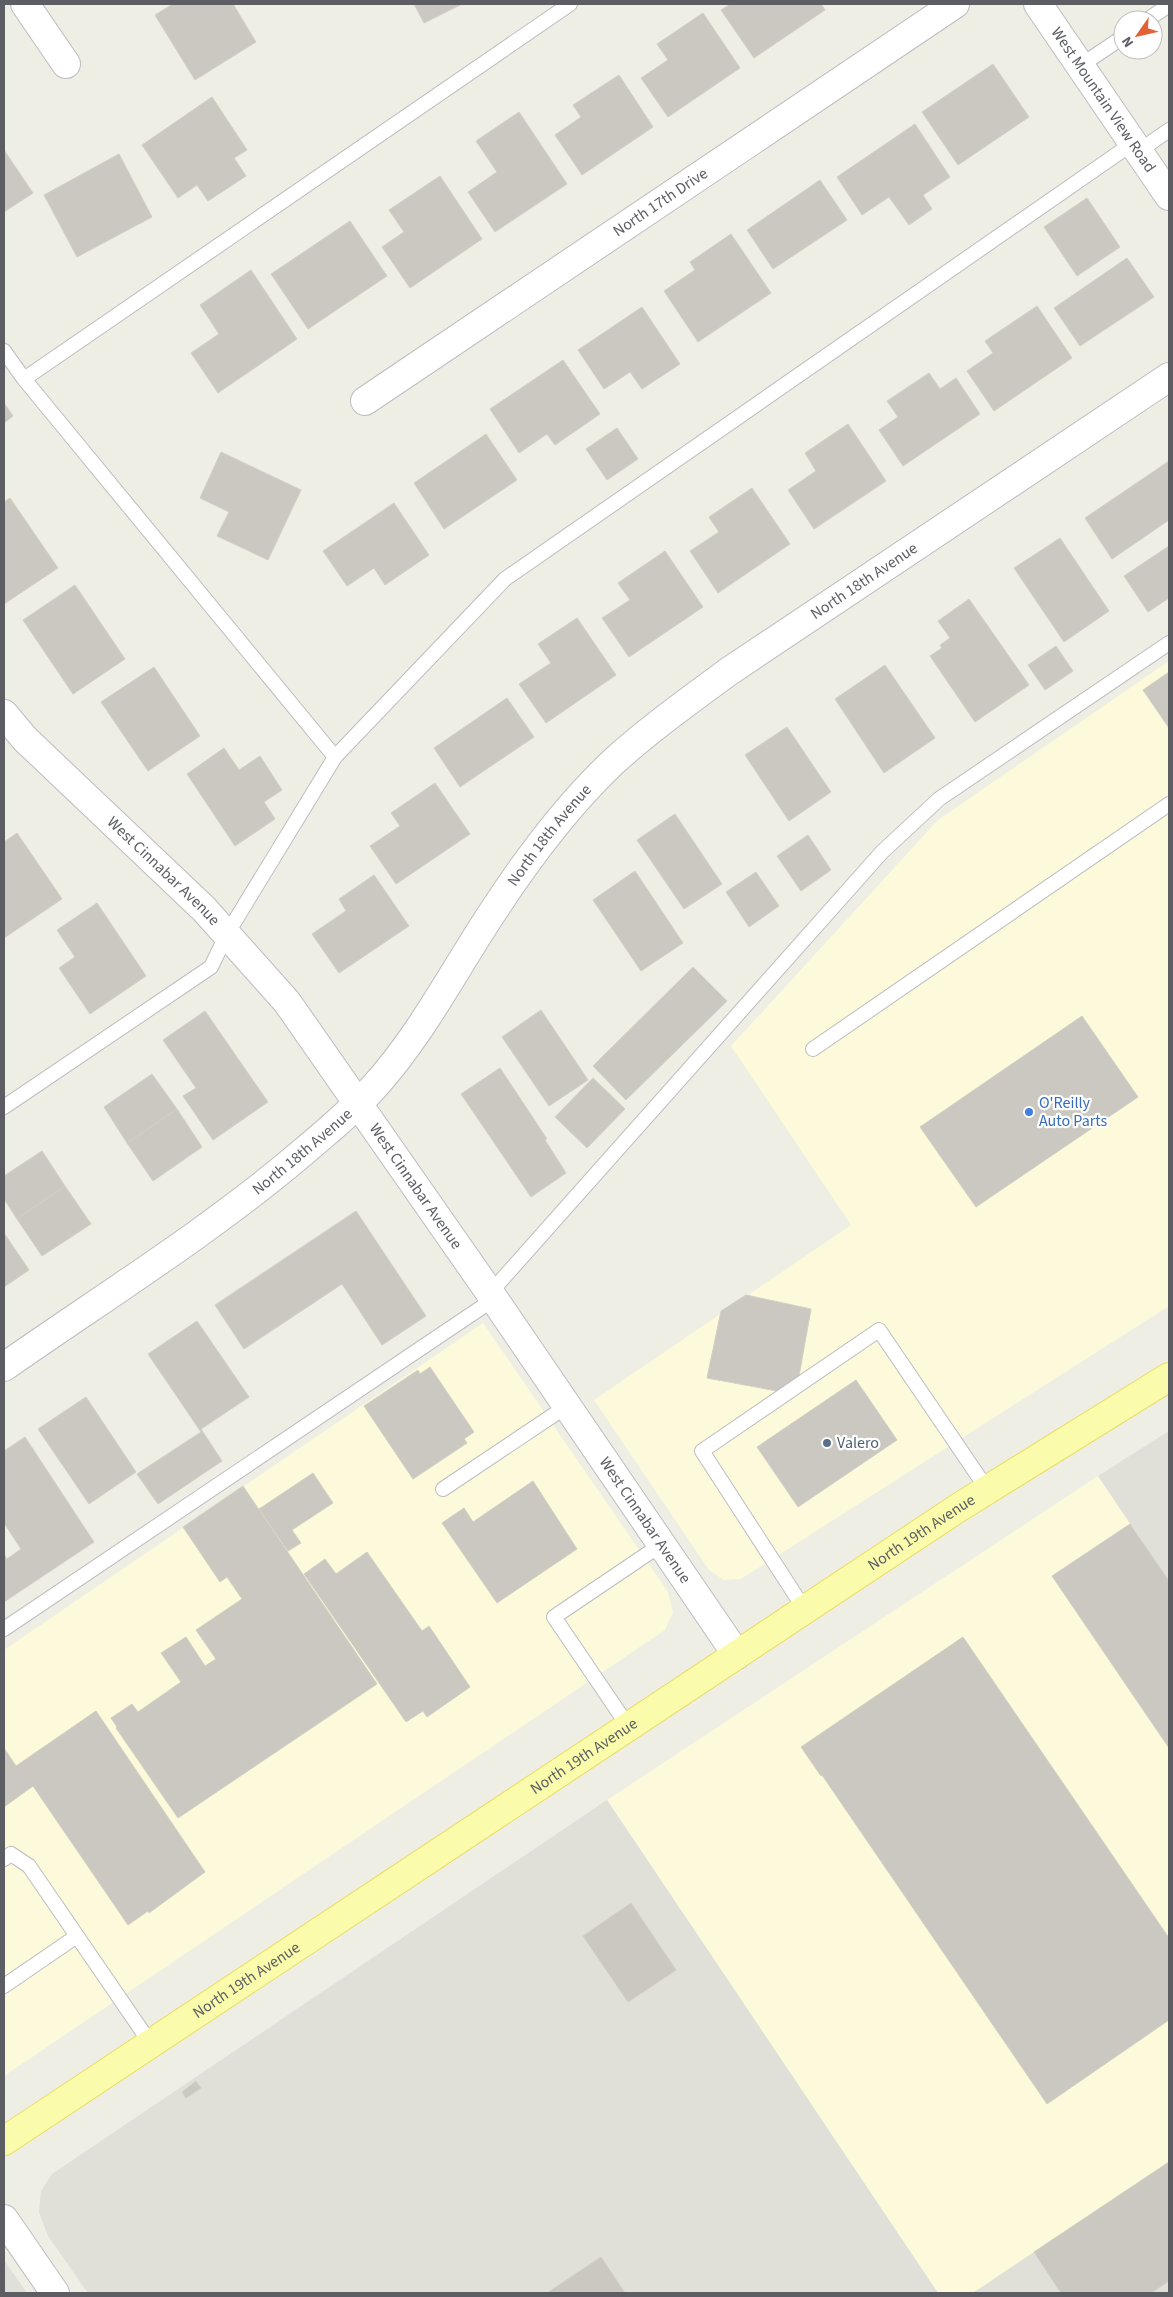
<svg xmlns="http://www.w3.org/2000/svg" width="1173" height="2297" font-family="'Source Sans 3',sans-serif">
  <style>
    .commercial { fill: #fcfadb }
    .industrial { fill: #e0dfd8 }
    .building { fill: #cac8c1; stroke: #d2d0c3 }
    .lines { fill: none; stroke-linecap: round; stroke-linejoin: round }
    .lane-casing { stroke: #bcbcc2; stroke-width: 16 }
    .street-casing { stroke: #bcbcc2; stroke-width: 30 }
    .primary-casing { stroke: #ebdd60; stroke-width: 30 }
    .lane { stroke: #fff; stroke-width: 14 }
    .street { stroke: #fff; stroke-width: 28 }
    .primary { stroke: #fafcac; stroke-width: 28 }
    .shop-dot { fill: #3f7fe0; stroke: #fff; stroke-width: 2 }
    .service-dot { fill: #5c6f8a; stroke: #fff; stroke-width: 2 }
    .labels { text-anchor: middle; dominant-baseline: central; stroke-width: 4.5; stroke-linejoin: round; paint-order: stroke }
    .street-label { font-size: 16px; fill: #5c5e64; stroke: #fff }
    .shop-label { font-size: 16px; fill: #366cbe; stroke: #fff; text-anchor: start }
    .service-label { font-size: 16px; fill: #4e5e75; stroke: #fff; text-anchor: start }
  </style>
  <rect width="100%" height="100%" fill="#eeeee4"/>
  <path class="commercial" d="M 1169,661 L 1169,1306 L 741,1579 L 724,1580 L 709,1570 L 594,1400 L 851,1225 L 731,1046 L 938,820 Z
    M 483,1323 L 668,1592 L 673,1612 L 665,1630 L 4,2076 L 4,1650 Z
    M 1098,1476 L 1169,1581 L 1169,2162 L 973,2293 L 938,2293 L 607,1800 Z"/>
  <path class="industrial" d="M 1169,1431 L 1169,1581 L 1098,1476 Z
    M 607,1800 L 938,2293 L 88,2293 L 48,2236 L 39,2212 L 41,2191 L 52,2174 Z
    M 1169,2162 L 1169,2293 L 973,2293 L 1034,2252 Z
    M 4,2260 L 27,2293 L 4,2293 Z"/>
  <path class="building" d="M 173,4 L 233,4 L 256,42 L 195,80 L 155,15 Z
    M 414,4 L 462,4 L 424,23 Z
    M 731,4 L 821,4 L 825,10 L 754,58 L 721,10 Z
    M 703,13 L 740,68 L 668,117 L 641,78 L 668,60 L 657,44 Z
    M 993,64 L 1029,117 L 958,165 L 922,112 Z
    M 619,75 L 653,127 L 582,175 L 555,135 L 581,117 L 573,105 Z
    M 212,97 L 247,150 L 234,158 L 246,176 L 208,201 L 197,185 L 178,198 L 142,145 Z
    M 519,112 L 567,184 L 495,232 L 468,192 L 497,172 L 476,141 Z
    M 915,124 L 950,177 L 923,195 L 932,209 L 909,225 L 889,197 L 862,215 L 837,177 Z
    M 4,150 L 33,193 L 4,212 Z
    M 119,154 L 152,217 L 77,257 L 44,195 Z
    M 440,176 L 482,239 L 410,288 L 382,247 L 404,232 L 389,210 Z
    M 820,180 L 847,220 L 773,269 L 747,230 Z
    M 1087,198 L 1120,247 L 1077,276 L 1044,227 Z
    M 350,221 L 387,276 L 308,329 L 271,274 Z
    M 731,234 L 771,293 L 698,342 L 664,291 L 695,270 L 690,262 Z
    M 1127,258 L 1154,297 L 1080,346 L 1054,308 Z
    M 251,270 L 297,339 L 218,393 L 191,353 L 219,334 L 200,305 Z
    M 1037,306 L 1072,358 L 994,411 L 967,371 L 993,353 L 985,341 Z
    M 642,307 L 680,364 L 642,389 L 630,372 L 604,389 L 578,350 Z
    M 563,360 L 600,414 L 555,445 L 547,434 L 519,453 L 490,409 Z
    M 929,373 L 940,389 L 956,378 L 980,414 L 903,466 L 879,430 L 898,417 L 887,401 Z
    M 4,403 L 13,416 L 4,423 Z
    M 848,424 L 886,481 L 814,529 L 788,490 L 816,471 L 805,453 Z
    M 617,428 L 638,459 L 607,480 L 586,449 Z
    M 486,434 L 517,480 L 444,529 L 414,483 Z
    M 221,452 L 301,490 L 268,560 L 217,536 L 229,512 L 200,498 Z
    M 1169,461 L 1169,520 L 1112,559 L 1085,518 Z
    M 752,488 L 790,544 L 718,593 L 690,551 L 719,532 L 709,517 Z
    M 10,498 L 58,568 L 4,604 L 4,502 Z
    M 394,503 L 429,555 L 385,585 L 374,568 L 347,586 L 323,551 Z
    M 1060,538 L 1109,611 L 1064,642 L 1014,568 Z
    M 1169,546 L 1169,598 L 1148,612 L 1124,576 Z
    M 665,551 L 703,607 L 629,657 L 602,618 L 630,600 L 618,583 Z
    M 75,585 L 125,659 L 73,694 L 23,620 Z
    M 969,599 L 1029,685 L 975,722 L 930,656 L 942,648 L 940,645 L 950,638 L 938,621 Z
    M 577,618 L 616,675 L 546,723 L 519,684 L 551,663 L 538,644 Z
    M 1056,646 L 1073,671 L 1045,690 L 1028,665 Z
    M 885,665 L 935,738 L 884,773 L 835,699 Z
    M 154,667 L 200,736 L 148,771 L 101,702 Z
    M 1169,672 L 1169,728 L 1143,690 Z
    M 507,698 L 534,737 L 460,787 L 434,748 Z
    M 787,727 L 831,792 L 789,821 L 745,755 Z
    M 224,748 L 239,770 L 260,756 L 282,790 L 264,802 L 275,819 L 235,846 L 187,774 Z
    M 435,783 L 470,834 L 396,884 L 370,846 L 400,826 L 391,813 Z
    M 675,814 L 722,884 L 684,909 L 637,840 Z
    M 17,833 L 62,899 L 4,938 L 4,842 Z
    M 808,835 L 831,870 L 801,891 L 777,856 Z
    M 635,871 L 683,943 L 641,971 L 593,900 Z
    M 756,872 L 779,906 L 749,927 L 726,892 Z
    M 374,875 L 409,926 L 339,973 L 312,934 L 346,911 L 339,899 Z
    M 97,903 L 146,976 L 90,1014 L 59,968 L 75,957 L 57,930 Z
    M 693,967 L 727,1001 L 626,1100 L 593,1066 Z
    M 541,1010 L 588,1080 L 549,1106 L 502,1037 Z
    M 205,1011 L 268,1102 L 213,1140 L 183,1096 L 196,1088 L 163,1040 Z
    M 1082,1016 L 1138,1097 L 976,1207 L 920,1127 Z
    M 500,1068 L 547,1139 L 545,1140 L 566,1173 L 531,1197 L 461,1094 Z
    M 152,1074 L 177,1109 L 127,1143 L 104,1107 Z
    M 593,1078 L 625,1109 L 587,1148 L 555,1117 Z
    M 177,1109 L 202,1147 L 153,1181 L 127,1143 Z
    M 42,1151 L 65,1186 L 17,1219 L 4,1199 L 4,1176 Z
    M 65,1186 L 91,1224 L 42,1256 L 17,1219 Z
    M 356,1211 L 426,1316 L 382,1345 L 342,1284 L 244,1349 L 215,1305 Z
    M 4,1233 L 29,1270 L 4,1287 Z
    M 746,1295 L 811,1309 L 799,1376 L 777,1391 L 707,1378 L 721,1311 Z
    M 197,1321 L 249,1397 L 201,1429 L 222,1461 L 158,1504 L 137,1474 L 201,1432 L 148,1354 Z
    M 430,1367 L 474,1432 L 464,1439 L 467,1443 L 413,1479 L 364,1406 L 418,1370 L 420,1374 Z
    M 856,1380 L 897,1440 L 798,1507 L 757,1447 Z
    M 86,1397 L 136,1472 L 89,1504 L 38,1429 Z
    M 25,1437 L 94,1542 L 4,1602 L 4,1554 L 7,1559 L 21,1549 L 4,1523 L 4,1451 Z
    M 313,1473 L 333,1503 L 292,1530 L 301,1543 L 288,1551 L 259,1509 Z
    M 533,1481 L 577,1549 L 497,1603 L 442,1523 L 464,1508 L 473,1522 Z
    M 243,1486 L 377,1684 L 178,1818 L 116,1728 L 117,1727 L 111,1718 L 132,1704 L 138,1712 L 181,1682 L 161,1653 L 186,1637 L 205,1666 L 216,1659 L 196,1630 L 242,1599 L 227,1577 L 220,1582 L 183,1527 Z
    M 1130,1524 L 1169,1581 L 1169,1748 L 1052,1576 Z
    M 367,1552 L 422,1631 L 429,1626 L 470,1687 L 427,1717 L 423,1711 L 406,1722 L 304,1574 L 325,1559 L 336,1574 Z
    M 963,1637 L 1169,1938 L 1169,2020 L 1047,2104 L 822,1775 L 821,1776 L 801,1747 Z
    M 96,1711 L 205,1872 L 149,1913 L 148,1911 L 128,1925 L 33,1786 L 4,1807 L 4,1748 L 16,1766 Z
    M 631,1903 L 676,1970 L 628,2002 L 583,1936 Z
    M 196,2081 L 201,2088 L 186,2098 L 182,2092 Z
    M 1169,2162 L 1169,2281 L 1151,2293 L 1061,2293 L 1034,2252 Z
    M 601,2257 L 625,2293 L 547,2293 Z"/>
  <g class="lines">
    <defs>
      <path id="lane" d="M 1147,20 L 1169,5
        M 1080,66 L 1123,37
        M 1139,151 L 1169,130
        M 4,351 L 24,379 L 335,757
        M 24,379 L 570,4
        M 813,1049 L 1169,804
        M 4,1107 L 211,967 L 227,934 L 335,757 L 505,579 L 1133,143
        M 490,1293 L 882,852 L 939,799 L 1169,643
        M 443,1489 L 567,1406
        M 805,1610 L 702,1451 L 879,1330 L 987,1489
        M 4,1629 L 494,1299
        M 628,1726 L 554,1617 L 662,1544
        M 4,1859 L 11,1854 L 29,1866 L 151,2044
        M 4,1986 L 77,1936"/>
      <g id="street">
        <path d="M 25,4 L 66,64"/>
        <path id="s1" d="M 1038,4 L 1169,196"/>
        <path id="s2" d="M 365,401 L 955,4"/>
        <path id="s3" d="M 4,714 L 25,739 L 204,909 L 287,1002 L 490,1293 L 737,1655"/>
        <path id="s4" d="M 4,1367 C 104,1297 209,1232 302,1153 C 327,1132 352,1111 374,1087 C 422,1034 454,970 494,910 C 528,858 567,806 612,763 C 648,730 689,701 728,672 L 1169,377"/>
        <path d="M 4,2219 L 55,2293"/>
      </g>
      <g id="primary">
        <path id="s5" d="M 4,2141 L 958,1508 L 1169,1377"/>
      </g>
    </defs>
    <use href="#lane" class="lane-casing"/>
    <use href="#street" class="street-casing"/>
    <use href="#primary" class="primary-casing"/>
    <use href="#lane" class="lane"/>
    <use href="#street" class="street"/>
    <use href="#primary" class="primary"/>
  </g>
  <circle class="shop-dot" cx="1029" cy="1112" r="5"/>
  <circle class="service-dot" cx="827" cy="1443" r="5"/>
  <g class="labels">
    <g class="street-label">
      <text stroke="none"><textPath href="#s1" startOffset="116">West Mountain View Road</textPath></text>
      <text stroke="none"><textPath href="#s2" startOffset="356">North 17th Drive</textPath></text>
      <text stroke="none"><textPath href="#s4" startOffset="1179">North 18th Avenue</textPath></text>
      <text stroke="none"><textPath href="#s4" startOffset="772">North 18th Avenue</textPath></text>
      <text stroke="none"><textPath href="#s3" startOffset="224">West Cinnabar Avenue</textPath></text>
      <text stroke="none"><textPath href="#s4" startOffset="368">North 18th Avenue</textPath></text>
      <text stroke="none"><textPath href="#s3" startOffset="629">West Cinnabar Avenue</textPath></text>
      <text stroke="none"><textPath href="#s3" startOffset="1034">West Cinnabar Avenue</textPath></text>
      <text stroke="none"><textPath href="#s5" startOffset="1101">North 19th Avenue</textPath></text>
      <text stroke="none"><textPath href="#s5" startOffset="696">North 19th Avenue</textPath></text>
      <text stroke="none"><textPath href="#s5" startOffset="291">North 19th Avenue</textPath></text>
    </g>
    <g class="shop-label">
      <text x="1039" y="1103">O'Reilly<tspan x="1039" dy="18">Auto Parts</tspan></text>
    </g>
    <g class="service-label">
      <text x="837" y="1443">Valero</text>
    </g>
  </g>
  <rect width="1173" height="2297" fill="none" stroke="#5c5e64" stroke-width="10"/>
  <g transform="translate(1138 35) rotate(236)"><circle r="24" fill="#ffffff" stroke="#bebfc1"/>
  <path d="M0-4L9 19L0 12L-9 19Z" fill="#e26236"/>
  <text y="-8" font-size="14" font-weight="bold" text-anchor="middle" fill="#5c5e64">N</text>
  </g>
</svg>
